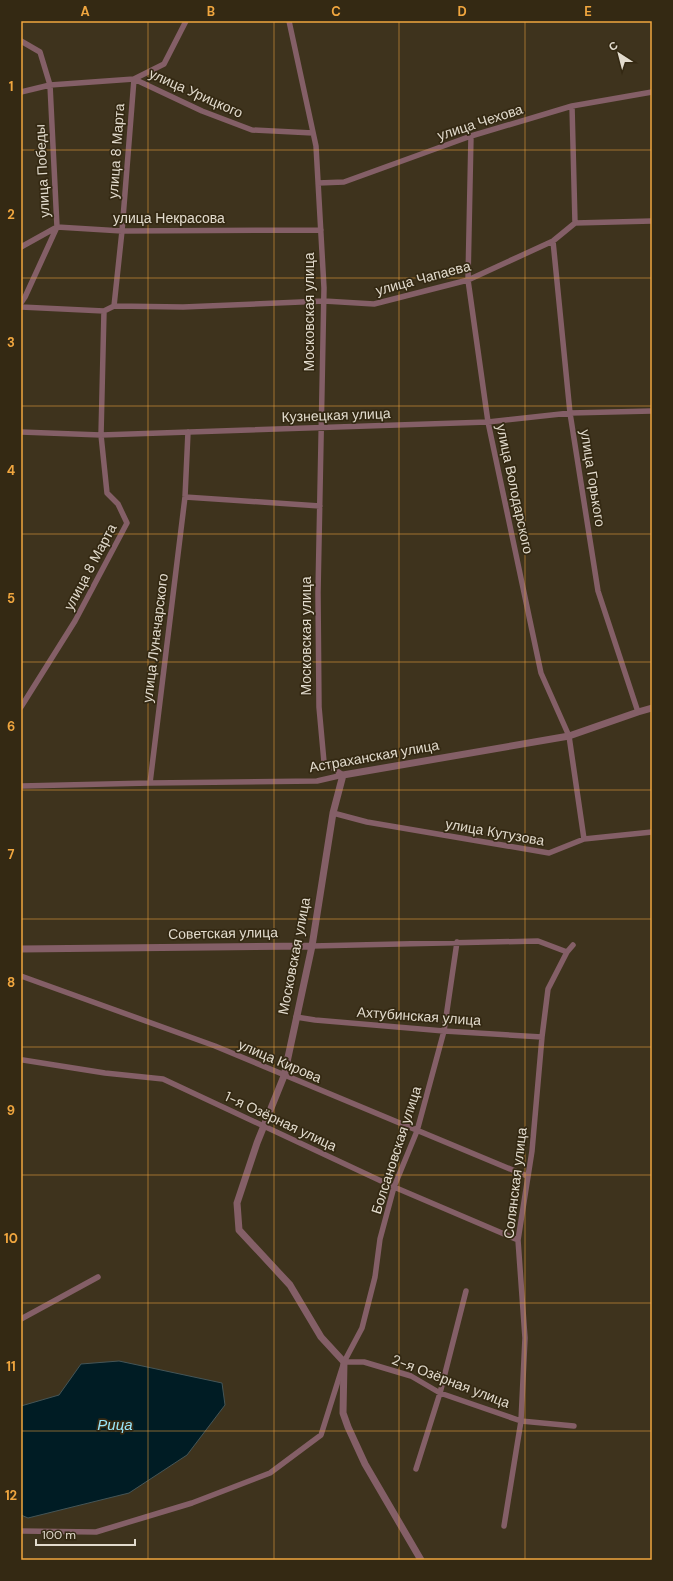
<svg xmlns="http://www.w3.org/2000/svg" width="673" height="1581" font-family="'DM Sans',sans-serif">
  <style>
    .water { fill: #001c24; stroke: #445557 }
    .lines { fill: none; stroke-linecap: round; stroke-linejoin: round }
    .minor { stroke: #845f67; stroke-width: 5.5 }
    .tertiary { stroke: #845f67; stroke-width: 7 }
    .grid { fill: none; stroke: #f0a63f; stroke-width: 1; stroke-opacity: 0.55 }
    .labels { text-anchor: middle; dominant-baseline: central; stroke-width: 3.5; stroke-linejoin: round; paint-order: stroke }
    .street-label { font-size: 14px; fill: #e2dbcd; stroke: #342913 }
    .water-label { font-size: 15px; font-style: italic; fill: #99e5f9; stroke: #342913 }
    .neatline { fill: none; stroke: #f0a63f; stroke-width: 1.5 }
    .grid-label { font-size: 13px; text-anchor: middle; font-weight: bold; fill: #f0a63f }
  </style>
  <rect width="100%" height="100%" fill="#3e331d"/>
  <path class="water" d="M 119,1361 L 222,1383 L 225,1405 L 187,1455 L 129,1493 L 28,1518 L 21,1515 L 21,1406 L 59,1395 L 81,1364 Z"/>
  <g class="lines">
    <path class="minor" d="M 289,21 L 316,146 L 324,288 L 318,593 L 319,707 L 324,762 L 343,775
      M 21,41 L 40,52 L 50,85 L 57,227 L 25,297 L 21,303
      M 21,92 L 50,85 L 134,79 L 202,111 L 252,130 L 313,133
      M 572,106 L 575,223
      M 471,136 L 468,280 L 488,422 L 541,673 L 569,736 L 584,839
      M 318,183 L 344,182 L 471,136 L 572,106 L 652,92
      M 553,241 L 570,413 L 598,591 L 638,712
      M 21,247 L 57,227 L 122,231 L 321,230
      M 114,306 L 122,231 L 134,79 L 164,64 L 186,21
      M 21,307 L 104,311 L 114,306 L 183,307 L 324,301 L 374,304 L 468,280 L 553,241 L 575,223 L 652,221
      M 21,432 L 101,435 L 488,422 L 570,413 L 652,411
      M 185,497 L 320,506
      M 21,707 L 75,621 L 127,523 L 118,504 L 107,493 L 101,435 L 104,311
      M 150,783 L 185,497 L 188,432
      M 21,786 L 150,783 L 317,781 L 343,775
      M 333,813 L 367,822 L 549,853 L 584,839 L 652,832
      M 312,946 L 538,941 L 567,952
      M 21,976 L 215,1046 L 527,1176
      M 296,1017 L 315,1020 L 444,1031 L 542,1037
      M 23,1060 L 105,1073 L 163,1079 L 394,1187 L 518,1240
      M 21,1319 L 98,1277
      M 344,1362 L 364,1362 L 411,1376 L 440,1393 L 521,1421 L 574,1426
      M 416,1469 L 440,1393 L 466,1291
      M 504,1526 L 521,1421 L 525,1338 L 518,1240 L 532,1151 L 542,1037 L 548,989 L 567,952 L 573,945
      M 21,1531 L 96,1532 L 192,1503 L 270,1473 L 321,1435 L 344,1362 L 362,1328 L 375,1277 L 380,1239 L 394,1187 L 417,1131 L 444,1031 L 457,942"/>
    <path class="tertiary" d="M 21,949 L 312,946
      M 421,1560 L 365,1464 L 348,1427 L 343,1413 L 344,1362 L 321,1337 L 290,1285 L 239,1230 L 237,1203 L 257,1143 L 284,1076 L 312,946 L 333,813 L 343,775 L 569,736 L 638,712 L 652,708"/>
  </g>
  <path class="grid" d="M 148,21 L 148,1560M 274,21 L 274,1560M 399,21 L 399,1560M 525,21 L 525,1560M 21,150 L 652,150M 21,278 L 652,278M 21,406 L 652,406M 21,534 L 652,534M 21,662 L 652,662M 21,790 L 652,790M 21,919 L 652,919M 21,1047 L 652,1047M 21,1175 L 652,1175M 21,1303 L 652,1303M 21,1431 L 652,1431"/>
  <g class="labels">
    <g class="street-label">
      <text transform="translate(196 93) rotate(24)">улица Урицкого</text>
      <text transform="translate(480 122) rotate(-18)">улица Чехова</text>
      <text transform="translate(116 151) rotate(-86)">улица 8 Марта</text>
      <text transform="translate(42 171) rotate(-93)">улица Победы</text>
      <text x="169" y="218">улица Некрасова</text>
      <text transform="translate(423 278) rotate(-15)">улица Чапаева</text>
      <text transform="translate(309 312) rotate(-90)">Московская улица</text>
      <text transform="translate(336 415) rotate(-2)">Кузнецкая улица</text>
      <text transform="translate(593 478) rotate(81)">улица Горького</text>
      <text transform="translate(515 489) rotate(78)">улица Володарского</text>
      <text transform="translate(90 567) rotate(-62)">улица 8 Марта</text>
      <text transform="translate(306 636) rotate(-90)">Московская улица</text>
      <text transform="translate(155 638) rotate(-83)">улица Луначарского</text>
      <text transform="translate(374 756) rotate(-10)">Астраханская улица</text>
      <text transform="translate(495 832) rotate(10)">улица Кутузова</text>
      <text transform="translate(223 933) rotate(-1)">Советская улица</text>
      <text transform="translate(294 956) rotate(-79)">Московская улица</text>
      <text transform="translate(419 1016) rotate(4)">Ахтубинская улица</text>
      <text transform="translate(280 1061) rotate(23)">улица Кирова</text>
      <text transform="translate(281 1121) rotate(25)">1-я Озёрная улица</text>
      <text transform="translate(396 1150) rotate(-72)">Болсановская улица</text>
      <text transform="translate(515 1183) rotate(-83)">Солянская улица</text>
      <text transform="translate(451 1381) rotate(21)">2-я Озёрная улица</text>
    </g>
    <g class="water-label">
      <text x="115" y="1425">Рица</text>
    </g>
  </g>
  <rect width="673" height="1581" fill="none" stroke="#342913" stroke-width="44"/>
  <g transform="translate(619 54) rotate(324)" stroke="#342913" stroke-width="3" paint-order="stroke">
  <path d="M0-3L7 15L0 10L-7 15Z" fill="#e2dbcd"/>
  <text y="-6" font-size="11" font-weight="bold" text-anchor="middle" fill="#e2dbcd">С</text>
  </g>
  <path d="M36 1539v6h99v-6" fill="none" stroke="#e2dbcd" stroke-width="2"/>
  <text x="42" y="1539" font-size="12" fill="#e2dbcd" stroke="#342913" stroke-width="3" paint-order="stroke">100 m</text>
  <rect x="22" y="22" width="629" height="1537" class="neatline"/>
  <g class="grid-label">
    <text x="85" y="16">A</text>
    <text x="211" y="16">B</text>
    <text x="336" y="16">C</text>
    <text x="462" y="16">D</text>
    <text x="588" y="16">E</text>
    <text x="11" y="91">1</text>
    <text x="11" y="219">2</text>
    <text x="11" y="347">3</text>
    <text x="11" y="475">4</text>
    <text x="11" y="603">5</text>
    <text x="11" y="731">6</text>
    <text x="11" y="859">7</text>
    <text x="11" y="987">8</text>
    <text x="11" y="1115">9</text>
    <text x="11" y="1243">10</text>
    <text x="11" y="1371">11</text>
    <text x="11" y="1500">12</text>
  </g>
</svg>
